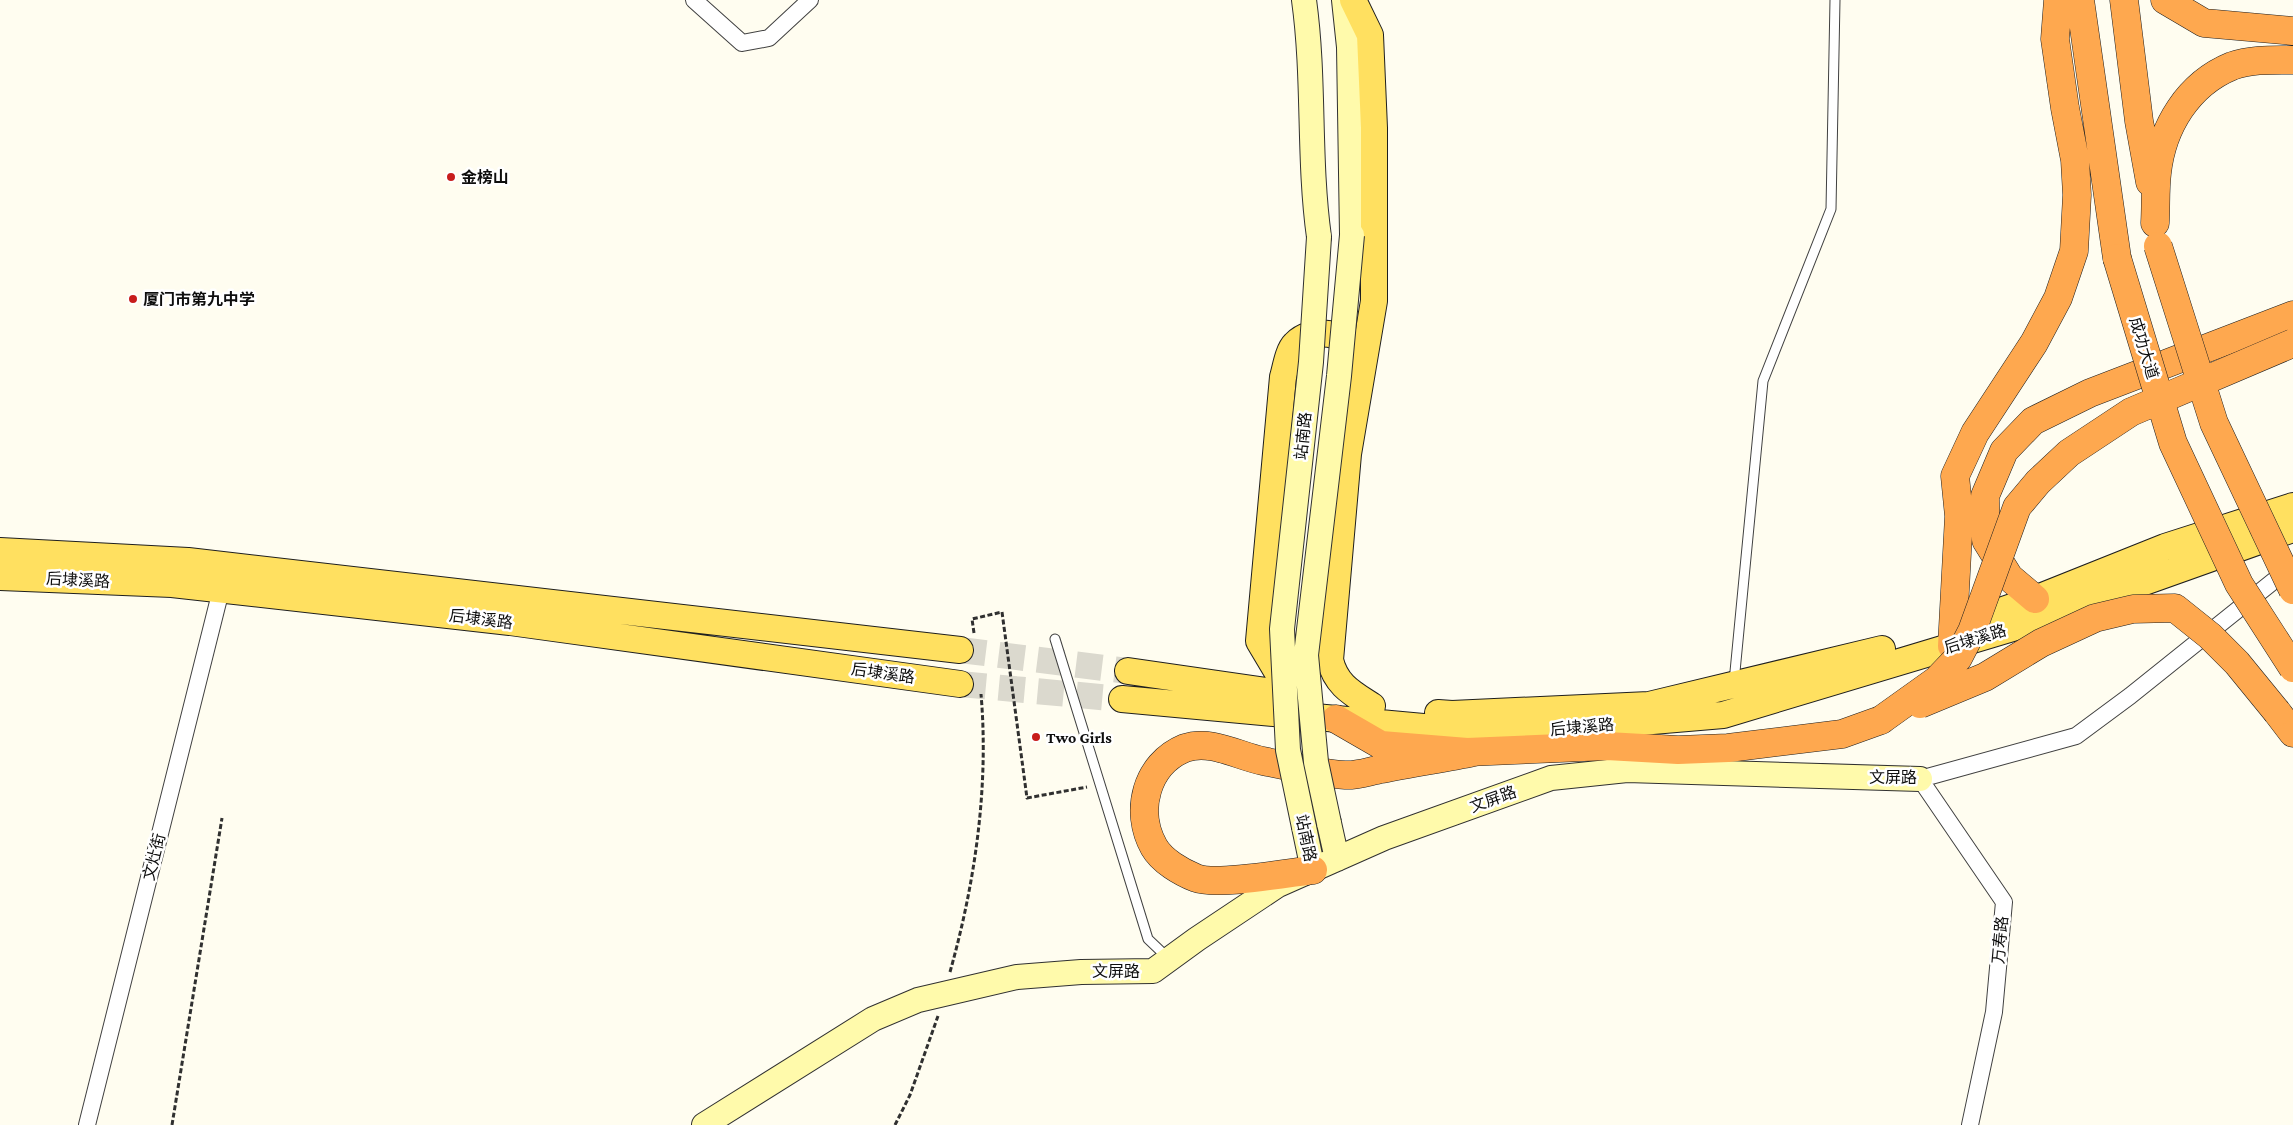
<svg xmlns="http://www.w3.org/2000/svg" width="2293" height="1125" font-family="'Crimson Pro','Noto Sans SC',serif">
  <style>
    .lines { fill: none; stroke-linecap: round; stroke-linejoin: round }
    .primary-tunnel { stroke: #dbd9ce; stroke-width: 26; stroke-dasharray: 26 13; stroke-linecap: butt }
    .lane-casing { stroke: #414141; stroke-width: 11 }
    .street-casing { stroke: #414141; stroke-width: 18 }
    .secondary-casing { stroke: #303030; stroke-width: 26 }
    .primary-casing { stroke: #1f1f1f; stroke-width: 28 }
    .highway-casing { stroke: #1f1f1f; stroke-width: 29 }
    .path { stroke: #303030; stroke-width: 3; stroke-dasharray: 5 2.5; stroke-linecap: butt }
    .lane { stroke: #fff; stroke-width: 9 }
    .street { stroke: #fff; stroke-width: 16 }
    .secondary { stroke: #fffaab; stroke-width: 24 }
    .primary { stroke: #ffe060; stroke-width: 26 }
    .highway { stroke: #fea84f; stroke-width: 28 }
    .secondary-bridge-casing { stroke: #303030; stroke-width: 26; stroke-linecap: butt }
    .highway-bridge-casing { stroke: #1f1f1f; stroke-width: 29; stroke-linecap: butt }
    .secondary-bridge { stroke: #fffaab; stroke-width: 24 }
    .highway-bridge { stroke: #fea84f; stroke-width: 28 }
    .poi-dot { fill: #c81d1c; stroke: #fff; stroke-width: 2 }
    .labels { text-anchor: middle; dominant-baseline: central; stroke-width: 5; stroke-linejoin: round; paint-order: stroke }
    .poi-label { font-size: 16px; font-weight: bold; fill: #0e0e0e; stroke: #fff; text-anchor: start }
    .street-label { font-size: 16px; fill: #0e0e0e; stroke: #fff }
  </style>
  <rect width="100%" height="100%" fill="#fffdf0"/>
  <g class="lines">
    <path class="primary-tunnel" d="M 960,650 L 1128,671
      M 960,684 L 1122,699"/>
    <defs>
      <path id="lane" d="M 1055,639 L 1148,939 L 1169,959
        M 1734,682 L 1763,381 L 1831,209 L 1835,0"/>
      <path id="street" d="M 694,0 L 742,43 L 769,38 L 810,0
        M 87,1125 L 221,590
        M 1970,1125 L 1994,1012 L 2004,902 L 1920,779 L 2076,736 L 2130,696 L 2291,567"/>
      <path id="secondary" d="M 1304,0 C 1315,79 1308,158 1319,237
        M 1344,0 L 1349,47 L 1352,235
        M 1329,823 L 1337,859
        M 1304,827 L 1313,870
        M 704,1125 L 873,1019 L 918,1000 L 1017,977 L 1081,972 L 1153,971 L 1197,939 L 1278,885 L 1384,838 L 1551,778 L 1627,770 L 1920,779"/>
      <path id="primary" d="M 1353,0 L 1370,35 L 1374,128 L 1374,301 L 1348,454 L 1330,660 C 1336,685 1352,693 1372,706
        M 0,551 L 188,561 L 960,650
        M 0,577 L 172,584 L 510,622 L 960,684
        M 1960,625 L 2035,599 L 2165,547 L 2293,506
        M 1128,671 L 1308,697
        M 1284,683 L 1259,641 L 1283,377 C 1286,367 1288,351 1295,344 C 1311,327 1350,330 1355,357
        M 1122,699 L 1499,734 L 1723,715 L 2029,623 L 2293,529
        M 1438,713 L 1452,714 L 1649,705 L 1882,649"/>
      <path id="highway" d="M 2080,0 L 2117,258
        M 2124,0 L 2139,121 L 2150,182
        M 2165,0 L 2204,23 L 2293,31
        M 2155,223 C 2156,206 2155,189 2157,173 C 2162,127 2188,84 2232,66 C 2251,59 2273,60 2293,60
        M 2035,599 L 2009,577 L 1986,540 L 1985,496 L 2004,451 L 2033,421 L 2090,393 L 2293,315
        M 1952,646 L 1959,516 L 1955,476 L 1975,433 L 2034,343 L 2058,298 L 2074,251 L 2077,195 L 2075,160 L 2065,108 L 2055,39 L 2058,0
        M 2277,712 L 2293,733
        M 1336,719 L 1381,745 L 1467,752 L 1607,746 L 1678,750 L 1728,748 L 1842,734 L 1881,720
        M 1313,870 C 1288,873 1217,886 1196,878 C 1181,872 1162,861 1154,847 C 1134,811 1146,764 1185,748 C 1211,739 1238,756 1263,761 C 1287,766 1321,774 1345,775 C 1356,776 1370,771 1382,769 C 1413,763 1444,758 1475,752"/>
    </defs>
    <use href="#lane" class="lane-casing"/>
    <use href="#street" class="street-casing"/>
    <use href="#secondary" class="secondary-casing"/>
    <use href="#primary" class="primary-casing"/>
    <use href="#highway" class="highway-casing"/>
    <path class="path" d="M 974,633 L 972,619 L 1002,612 L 1027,798 L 1087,787
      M 950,972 C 975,883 989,787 981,694
      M 172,1125 L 222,818
      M 895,1125 L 910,1095 L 938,1016"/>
    <use href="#lane" class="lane"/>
    <use href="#street" class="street"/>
    <use href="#secondary" class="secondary"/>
    <use href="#primary" class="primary"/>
    <use href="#highway" class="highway"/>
    <defs>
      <path id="secondary-bridge" d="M 1329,823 L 1316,762 L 1306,655 L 1339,376 L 1352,235
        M 1304,827 L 1288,750 L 1282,629 L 1311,362 L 1319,237"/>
      <path id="highway-bridge" d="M 2158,246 L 2214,423 L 2293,590
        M 2117,258 L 2173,443 L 2239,584 L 2293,668
        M 1920,704 L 1985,677 L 2041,643 L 2095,618 L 2133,609 L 2175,608 L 2210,636 L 2237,663 L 2277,712
        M 1881,720 L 1937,680 L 1958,658 L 1972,631 L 2017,507 L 2038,482 L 2069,453 L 2131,412 L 2293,343"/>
    </defs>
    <use href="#secondary-bridge" class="secondary-bridge-casing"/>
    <use href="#highway-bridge" class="highway-bridge-casing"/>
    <use href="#secondary-bridge" class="secondary-bridge"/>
    <use href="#highway-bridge" class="highway-bridge"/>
  </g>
  <g class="poi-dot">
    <circle cx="451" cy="177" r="5"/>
    <circle cx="133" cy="299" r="5"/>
    <circle cx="1036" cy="737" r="5"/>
  </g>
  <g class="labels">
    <g class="poi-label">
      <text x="461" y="177">金榜山</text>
      <text x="143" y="299">厦门市第九中学</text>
      <text x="1046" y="737">Two Girls</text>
    </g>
    <g class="street-label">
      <text transform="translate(2144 348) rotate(73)">成功大道</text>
      <text transform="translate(1303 436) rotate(-84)">站南路</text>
      <text transform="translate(78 580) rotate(3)">后埭溪路</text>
      <text transform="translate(481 619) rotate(7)">后埭溪路</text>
      <text transform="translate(1975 639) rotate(-17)">后埭溪路</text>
      <text transform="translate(883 673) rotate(8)">后埭溪路</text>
      <text transform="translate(1582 727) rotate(-5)">后埭溪路</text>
      <text x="1893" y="777">文屏路</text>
      <text transform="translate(1493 799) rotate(-20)">文屏路</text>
      <text transform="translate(1306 838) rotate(78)">站南路</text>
      <text transform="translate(154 857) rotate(-76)">文灶街</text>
      <text transform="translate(2000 940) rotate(-85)">万寿路</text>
      <text x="1116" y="971">文屏路</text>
    </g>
  </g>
</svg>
